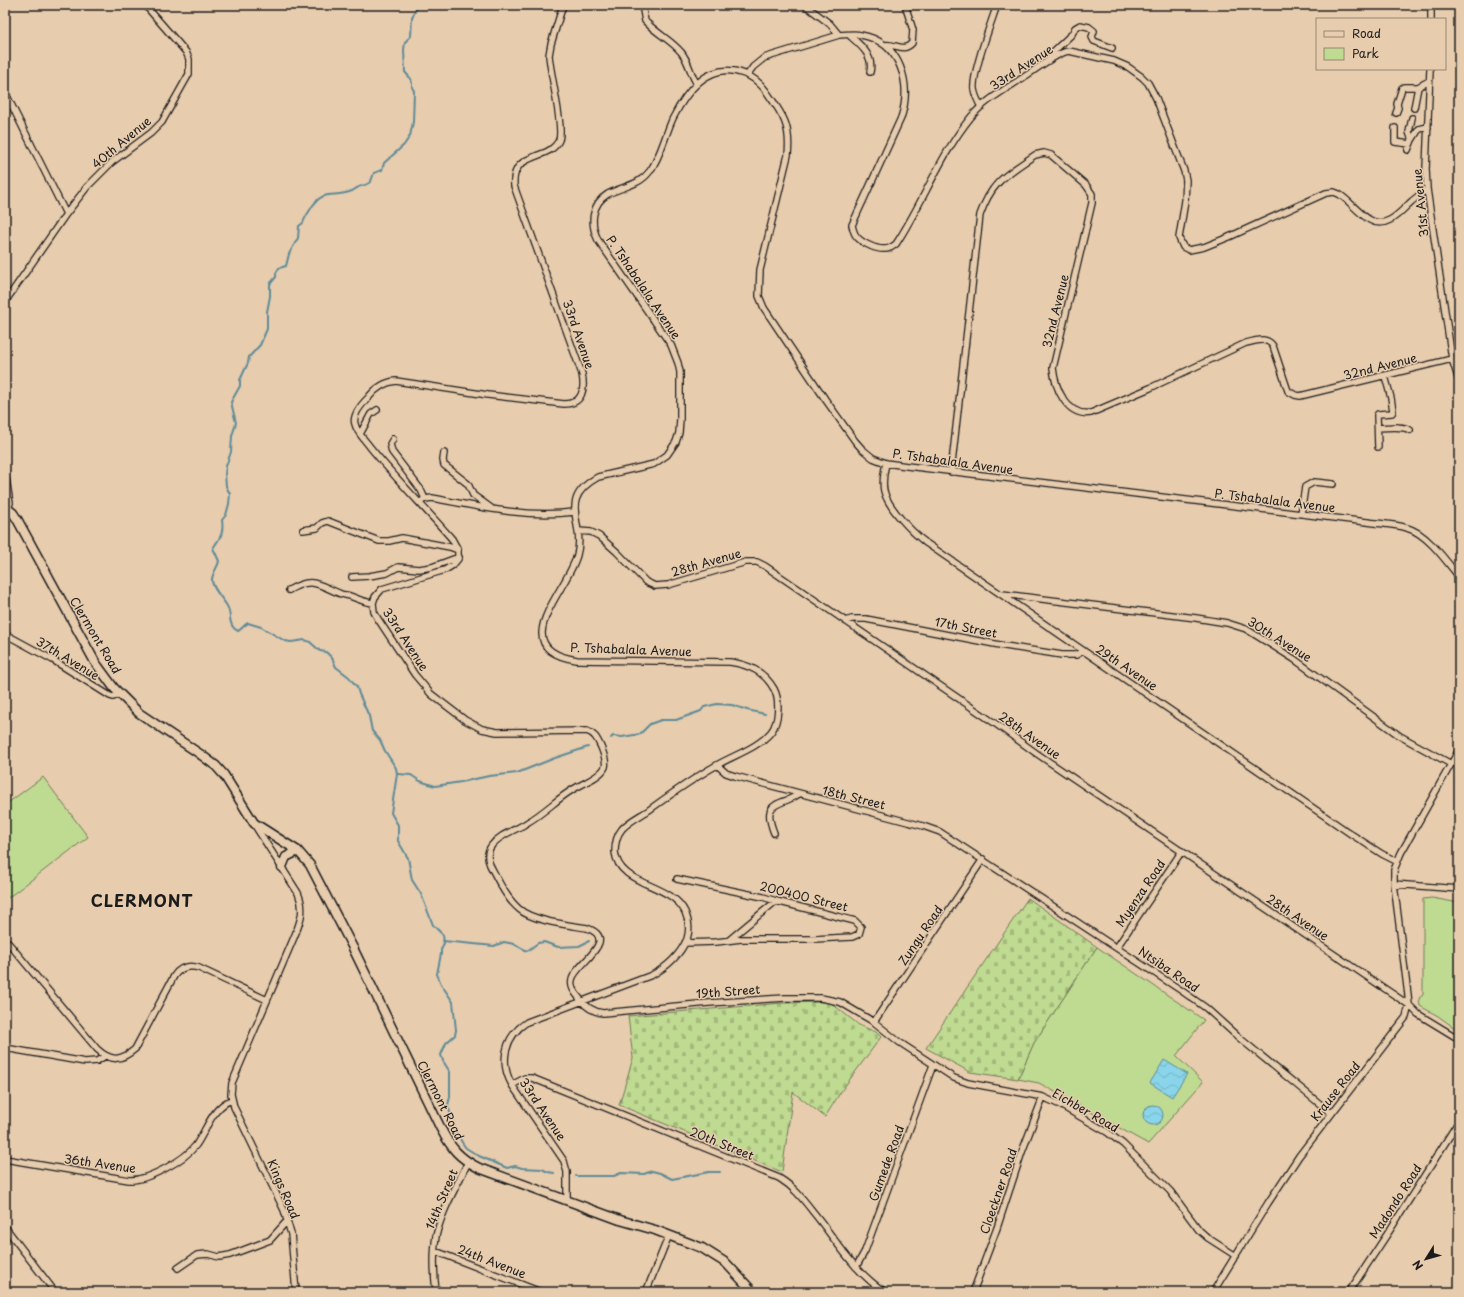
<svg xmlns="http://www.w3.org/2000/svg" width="1464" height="1297" font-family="'Playpen Sans',sans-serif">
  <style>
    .cemetery { fill: url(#cemetery-stones); stroke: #6e7b56 }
    .park { fill: #bfda91; stroke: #6e7b56 }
    .water { fill: url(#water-waves); stroke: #5e8b98 }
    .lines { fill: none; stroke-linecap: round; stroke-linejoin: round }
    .stream { stroke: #5e8b98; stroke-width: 2 }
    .street-casing { stroke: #1c1c1c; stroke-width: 8 }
    .secondary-casing { stroke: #1c1c1c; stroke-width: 11 }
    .street { stroke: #e7ccae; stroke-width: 5.5 }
    .secondary { stroke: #e7ccae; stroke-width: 8 }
    .labels { text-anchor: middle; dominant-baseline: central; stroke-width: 3; stroke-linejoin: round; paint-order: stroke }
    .street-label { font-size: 12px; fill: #1c1c1c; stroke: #e7ccae }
    .district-label { font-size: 16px; font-weight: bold; letter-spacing: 1px; fill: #1c1c1c; stroke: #e7ccae }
  </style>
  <defs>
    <pattern id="cemetery-stones" width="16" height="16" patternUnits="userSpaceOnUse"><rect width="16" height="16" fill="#bfda91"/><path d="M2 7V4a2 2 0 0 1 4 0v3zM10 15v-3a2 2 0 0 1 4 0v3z" fill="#a4ba7c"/></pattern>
    <pattern id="water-waves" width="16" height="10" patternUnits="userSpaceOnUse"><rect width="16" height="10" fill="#8ad5ea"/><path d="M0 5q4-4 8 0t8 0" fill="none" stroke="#76b6c8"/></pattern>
  </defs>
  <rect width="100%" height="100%" fill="#e7ccae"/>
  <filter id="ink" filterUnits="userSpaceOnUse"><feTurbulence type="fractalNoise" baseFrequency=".025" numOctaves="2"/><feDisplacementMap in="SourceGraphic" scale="8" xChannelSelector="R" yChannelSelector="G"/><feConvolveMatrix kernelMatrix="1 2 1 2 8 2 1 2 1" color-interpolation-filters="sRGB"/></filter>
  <g filter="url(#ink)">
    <path class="cemetery" d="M 1028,898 L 1097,947 L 1034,1043 L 1018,1079 L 970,1072 L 926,1048 Z
      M 821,1002 L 831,1003 L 859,1025 L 876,1032 L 881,1037 L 842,1090 L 825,1117 L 793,1092 L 782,1172 L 619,1105 L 633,1058 L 628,1016 L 783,1003 Z"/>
    <path class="park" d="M 43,777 L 88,837 L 5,900 L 5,805 Z
      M 1432,898 L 1459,903 L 1459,1031 L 1438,1016 L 1420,1006 L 1419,998 L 1423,995 L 1423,899 Z
      M 1097,947 L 1204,1020 L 1176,1056 L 1203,1082 L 1148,1144 L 1039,1083 L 1018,1079 L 1034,1043 Z"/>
    <path class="water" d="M 1164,1060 L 1187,1074 L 1172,1097 L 1150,1083 Z
      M1143 1115a10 10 0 1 1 20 0a10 10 0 1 1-20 0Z"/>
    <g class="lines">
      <path class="stream" d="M 414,5 L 416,9 L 412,18 L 411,36 L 405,42 L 404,50 L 405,72 L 411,79 L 412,84 L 412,87 L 414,91 L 413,122 L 410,136 L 404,145 L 384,163 L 382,170 L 374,173 C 373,175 372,179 371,181 C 367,186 361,185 357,188 C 355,189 354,190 352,191 C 333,199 323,187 310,210 C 307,215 305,217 303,223 L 299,226 L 298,238 L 289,254 L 286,266 L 279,268 L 276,273 L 276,277 L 270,284 L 270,296 L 267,312 L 267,329 L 260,345 L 249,357 L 248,363 L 240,380 L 240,386 L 231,402 L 236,423 L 232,436 L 231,452 L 226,466 L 225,474 L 226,486 L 230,494 L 229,504 L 226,515 L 222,520 C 224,534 220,538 213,548 L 219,561 C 218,567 213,572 212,579 C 211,587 223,599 227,606 C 232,614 227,626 238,631 C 242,629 244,625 248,623 L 261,627 L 285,641 L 291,642 L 305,640 L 310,642 L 320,651 L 326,652 L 332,658 L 336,667 L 349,677 L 357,687 L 359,694 L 369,716 L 372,731 L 380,740 L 385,751 L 396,768 L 397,774 L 391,813 L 398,825 L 398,841 L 408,858 L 412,880 L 421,894 L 433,925 L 443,935 L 444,943 L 441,950 L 441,954 L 437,974 L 441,984 L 453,1002 L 456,1030 L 455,1035 L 446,1043 L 441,1055 L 443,1061 L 450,1072 L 450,1097 L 448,1105 L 449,1109 L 456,1132 L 463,1144 L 466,1148 L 479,1156 L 507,1168 L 515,1166 L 522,1168 L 542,1169 L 548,1172 L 554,1173
        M 611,738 L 613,736 L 622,737 L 640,734 L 650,724 L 661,720 L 676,720 L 701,711 L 704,707 L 717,704 L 732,705 L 747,710 L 765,714
        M 398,774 L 411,775 L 420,781 L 435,786 L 461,782 L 489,776 L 517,773 L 555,758 L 588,747
        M 443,941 L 494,946 L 504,942 L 514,944 L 527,951 L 538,943 L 544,942 L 558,947 L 579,946 L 589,941
        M 576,1176 L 614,1176 L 621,1173 L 644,1174 L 652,1171 L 660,1173 L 672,1179 L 709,1172 L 720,1172"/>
      <defs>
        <path id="street" d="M 563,5 L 551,44 L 549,55 C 550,73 564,127 559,140 C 549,162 511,150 514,186 L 582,374 C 585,389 583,404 564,404 L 488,395 L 396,381 C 384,382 375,389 368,398 C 362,404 352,415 355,424 C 357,433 365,440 370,447 C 396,479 425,508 452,539 L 458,550 L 458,559 L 453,565 L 445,570 L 382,589 L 375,597 L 373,603 L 374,612 L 378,619 L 415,675 L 431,694 L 465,720 L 482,729 L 497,732 L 587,731 C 595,734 597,739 601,747 C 603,752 607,761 605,767 C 601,777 581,784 572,790 C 557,799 544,813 528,822 C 517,830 500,834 492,845 C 487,851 487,858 490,865 C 498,880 506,898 519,909 C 532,921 569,925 587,928 C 621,940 574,965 572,980 C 570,988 576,994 580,999 C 586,1007 594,1012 603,1013 L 709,1003 L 785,998 L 821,998 L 840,1002 L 874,1022 L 899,1042 L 954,1078 L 968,1083 L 1043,1097 L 1060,1105 L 1107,1132 L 1123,1144 L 1170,1191 L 1199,1230 L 1208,1238 L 1236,1256
          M 642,5 L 645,21 C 656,33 671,40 681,52 C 689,61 690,74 697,84
          M 805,5 L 830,24 L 839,35 C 846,35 854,33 861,35 C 901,42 912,84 901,118 L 852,225 C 853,230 854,234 857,237 C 862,243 877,250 885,249 C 890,249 893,246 896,244 C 923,203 940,155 971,117 C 985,100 1008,88 1027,75 C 1038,68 1056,53 1069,51 L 1114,61 L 1128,67 L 1142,77 L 1148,83 L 1156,98 L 1184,171 L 1186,180 L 1185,201 L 1179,238 L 1183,247 L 1189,250 L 1204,247 L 1229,237 L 1326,193 L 1334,192 L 1339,194 C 1350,201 1358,213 1370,220 C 1387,230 1401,211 1412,201 C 1417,197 1422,193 1427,189
          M 1431,19 L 1431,12
          M 849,35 C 860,45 874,55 870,72
          M 885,45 C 895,43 903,53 912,43 L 913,30 L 905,5
          M 1048,61 L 1054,51 L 1072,34 L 1075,28 L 1080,25 L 1089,27 L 1094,31 L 1092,37 L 1094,41 L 1112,48
          M 1430,69 L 1426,169 L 1427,189 L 1452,359 L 1459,381
          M 748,74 L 753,67 L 764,58 L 839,35
          M 5,92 L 66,214
          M 981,107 C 978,101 975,96 974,89 C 972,73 991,23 997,5
          M 1414,108 L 1418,87
          M 1396,113 L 1398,108 L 1397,104 L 1402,88 L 1404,87 L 1418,87 L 1429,81
          M 1395,128 L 1395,142 L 1410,144
          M 1412,140 L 1409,132 L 1412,118
          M 1408,150 L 1412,140 L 1419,129 L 1428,127
          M 5,302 L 66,214 L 87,187 L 112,162 L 151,133 L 162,122 L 189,74 L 189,59 L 186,52 L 145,5
          M 1378,428 C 1388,428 1401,425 1410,430
          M 360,434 L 371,414 L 377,410
          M 393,439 L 390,444 L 392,452 L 421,490 L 425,499
          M 1378,447 L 1377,415 L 1378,414 L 1392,413 L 1393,411 L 1391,398 L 1385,376
          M 444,453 L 443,460 L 444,465 L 468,484 L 473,495 L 491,508
          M 886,463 C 884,472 882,482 884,491 C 888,508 912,532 926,543 L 1351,834 L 1382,854 L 1396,861
          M 5,472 L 10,503 L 8,509
          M 951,472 L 980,215 C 992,181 1006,175 1035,155 L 1044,153 L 1051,155 L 1086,185 L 1092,194 L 1092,203 L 1053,368 C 1055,387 1066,417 1091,413 L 1150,388 L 1246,343 C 1256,341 1266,336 1273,346 L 1288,391 L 1295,395 L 1300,396 L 1452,359
          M 420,502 L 425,499 L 432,498 C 479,507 527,518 574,512
          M 1301,514 L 1305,487 L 1314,482 L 1333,484
          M 303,530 L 317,528 L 322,523 L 328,521 L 379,541 L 389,541 L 402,538 L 450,547 L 458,550
          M 578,531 L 591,532 L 599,536 L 617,552 L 646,582 L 655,586 L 668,585 L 746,562 L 757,562 L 765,566 L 996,724 L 1036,753 L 1409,1005 L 1418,1014 L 1459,1039
          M 352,577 L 369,576 L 387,573 L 398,567 L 419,569 L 432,567 L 459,557
          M 289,590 C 313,576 318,585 341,594 C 344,595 347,595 350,596 C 358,599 364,602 373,603
          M 1002,594 L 1196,618 L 1227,623 L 1246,629 L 1294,659 L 1400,736 L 1451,764
          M 845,621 L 852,619 L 866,619 L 1005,646 L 1062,655 L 1076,655 L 1083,651
          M 5,634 L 53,660 L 110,696 L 113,697 L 120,694
          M 717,765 L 726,773 L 735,776 L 923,826 L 940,832 L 1182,991 L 1206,1008 L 1237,1036 L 1331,1113
          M 254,824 L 298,893 C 305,909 301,920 295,935 L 232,1083 L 231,1094 L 234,1107 L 284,1210 L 291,1234 L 296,1292
          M 774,833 C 761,800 779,807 799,794
          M 677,879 L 763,897 L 776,901 L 855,921 L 861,927 L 859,934 L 852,937 L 814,939 L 741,939 L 716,942 L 685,943
          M 1394,884 L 1459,889
          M 5,939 L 97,1049 C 111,1062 121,1061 135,1049 L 174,976 C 180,967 189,965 199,968 L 267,1000
          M 729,940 L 776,901
          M 1117,947 L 1182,851
          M 874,1022 L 983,859
          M 5,1048 L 85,1062 L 97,1061 L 105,1056
          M 512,1085 L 525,1078 L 532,1078 L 779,1178 C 794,1187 803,1199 814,1213 C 836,1240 855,1273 885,1292
          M 5,1159 L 129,1180 C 147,1181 185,1160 196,1145 C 207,1129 212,1108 231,1100
          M 567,1199 L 567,1172 L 564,1161 L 512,1085 C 499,1062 505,1036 527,1022 L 652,975 C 667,967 680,955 687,939 C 690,930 689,921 685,912 C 671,882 619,887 615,852 C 615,844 617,835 622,829 C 629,821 640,816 649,810 C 671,794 694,778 717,765 C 734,755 758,748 771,732 C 779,722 780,700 774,689 C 764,671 749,665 730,662 L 577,660 C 503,649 568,590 577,555 C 586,523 556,500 598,477 L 654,464 L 667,455 L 676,442 L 679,433 L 680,419 L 680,372 L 678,363 L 671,345 L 598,240 C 590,224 591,204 608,194 C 623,186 639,186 650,171 C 661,156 665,135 673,118 C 684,96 704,66 734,71 C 748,74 757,79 766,91 C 783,115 791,125 788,155 L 760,270 L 759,296 L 764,308 L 825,399 L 855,441 L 862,449 L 873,458 L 886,463 L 907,466 L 1367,522 C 1380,524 1395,524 1407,528 C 1427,533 1447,562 1459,577
          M 5,1227 L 55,1292
          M 435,1251 L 541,1292
          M 856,1267 L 865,1251 L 933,1065
          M 178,1268 L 197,1255 L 208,1254 L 219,1257 L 230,1255 L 270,1240 L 287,1221
          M 436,1292 C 434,1274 433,1254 436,1236 C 442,1210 457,1186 468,1162
          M 646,1292 L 669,1235
          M 973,1292 L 997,1228 L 1022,1152 L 1043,1097
          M 1213,1292 L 1268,1203 L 1299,1156 L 1406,1017 L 1409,1005 L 1408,995 L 1394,884 L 1394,870 L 1401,853 L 1459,750
          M 1349,1292 L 1390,1230 L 1459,1121"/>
        <path id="secondary" d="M 5,507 L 13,513 L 17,519 L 95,662 L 114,688 L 139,713 L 200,754 L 216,766 L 224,775 L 254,823 L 298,851 L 310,865 L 353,948 L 441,1129 C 451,1148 459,1158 479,1168 L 620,1220 L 655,1230 L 702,1248 L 726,1263 L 753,1292
          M 282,867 L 286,857 L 298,851"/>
      </defs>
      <use href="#street" class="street-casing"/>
      <use href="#secondary" class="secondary-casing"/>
      <use href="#street" class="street"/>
      <use href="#secondary" class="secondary"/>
    </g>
  </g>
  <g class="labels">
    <g class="street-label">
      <text transform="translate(1021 67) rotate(-33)">33rd Avenue</text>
      <text transform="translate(121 142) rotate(-40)">40th Avenue</text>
      <text transform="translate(1420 203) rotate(-96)">31st Avenue</text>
      <text transform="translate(644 287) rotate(56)">P. Tshabalala Avenue</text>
      <text transform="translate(1055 311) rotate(-76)">32nd Avenue</text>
      <text transform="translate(579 334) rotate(71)">33rd Avenue</text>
      <text transform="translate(1380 366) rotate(-14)">32nd Avenue</text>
      <text transform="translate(953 461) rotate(8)">P. Tshabalala Avenue</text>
      <text transform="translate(1275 500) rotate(7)">P. Tshabalala Avenue</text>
      <text transform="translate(706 562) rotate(-16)">28th Avenue</text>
      <text transform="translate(966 627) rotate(11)">17th Street</text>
      <text transform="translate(96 635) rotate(59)">Clermont Road</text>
      <text transform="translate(406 639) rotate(57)">33rd Avenue</text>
      <text transform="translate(1280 639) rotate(32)">30th Avenue</text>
      <text transform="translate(631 649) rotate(2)">P. Tshabalala Avenue</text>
      <text transform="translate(68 658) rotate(31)">37th Avenue</text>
      <text transform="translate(1127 667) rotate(34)">29th Avenue</text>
      <text transform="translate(1030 735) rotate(35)">28th Avenue</text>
      <text transform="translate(854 797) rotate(14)">18th Street</text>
      <text transform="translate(1140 893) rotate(-56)">Myenza Road</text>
      <text transform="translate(804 896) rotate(14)">200400 Street</text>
      <text transform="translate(1298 917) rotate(34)">28th Avenue</text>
      <text transform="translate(920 935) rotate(-56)">Zungu Road</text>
      <text transform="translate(1169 969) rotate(34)">Ntsiba Road</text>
      <text transform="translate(728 991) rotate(-4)">19th Street</text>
      <text transform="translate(1335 1091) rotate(-52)">Krause Road</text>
      <text transform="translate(441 1100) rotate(63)">Clermont Road</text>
      <text transform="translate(543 1109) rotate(56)">33rd Avenue</text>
      <text transform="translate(1086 1110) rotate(30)">Eichber Road</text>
      <text transform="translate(722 1143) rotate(22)">20th Street</text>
      <text transform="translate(100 1163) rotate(8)">36th Avenue</text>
      <text transform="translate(886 1163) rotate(-70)">Gumede Road</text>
      <text transform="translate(284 1189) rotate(67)">Kings Road</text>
      <text transform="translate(998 1191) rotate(-71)">Cloeckner Road</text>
      <text transform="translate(441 1199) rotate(-67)">14th Street</text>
      <text transform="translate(1395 1201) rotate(-57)">Madondo Road</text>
      <text transform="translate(492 1261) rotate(21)">24th Avenue</text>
    </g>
    <g class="district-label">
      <text x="142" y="900">CLERMONT</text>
    </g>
  </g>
  <rect width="1464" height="1297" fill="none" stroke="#e7ccae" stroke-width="20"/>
  <rect x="10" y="10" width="1444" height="1277" fill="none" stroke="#1c1c1c" stroke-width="1.5" filter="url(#ink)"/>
  <rect x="1316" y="18" width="130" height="52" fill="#e7ccae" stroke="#968674"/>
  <rect x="1324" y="31" width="20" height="6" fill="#e7ccae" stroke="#968674"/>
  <text x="1352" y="38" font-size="12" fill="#1c1c1c">Road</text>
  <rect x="1324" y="48" width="20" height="12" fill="#bfda91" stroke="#968674"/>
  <text x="1352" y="58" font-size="12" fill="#1c1c1c">Park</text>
  <g transform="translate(1426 1259) rotate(233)" stroke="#e7ccae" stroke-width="3" paint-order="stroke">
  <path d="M0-3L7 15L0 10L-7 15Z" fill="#1c1c1c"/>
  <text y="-6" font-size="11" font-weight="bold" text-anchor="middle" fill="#1c1c1c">N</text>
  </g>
</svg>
